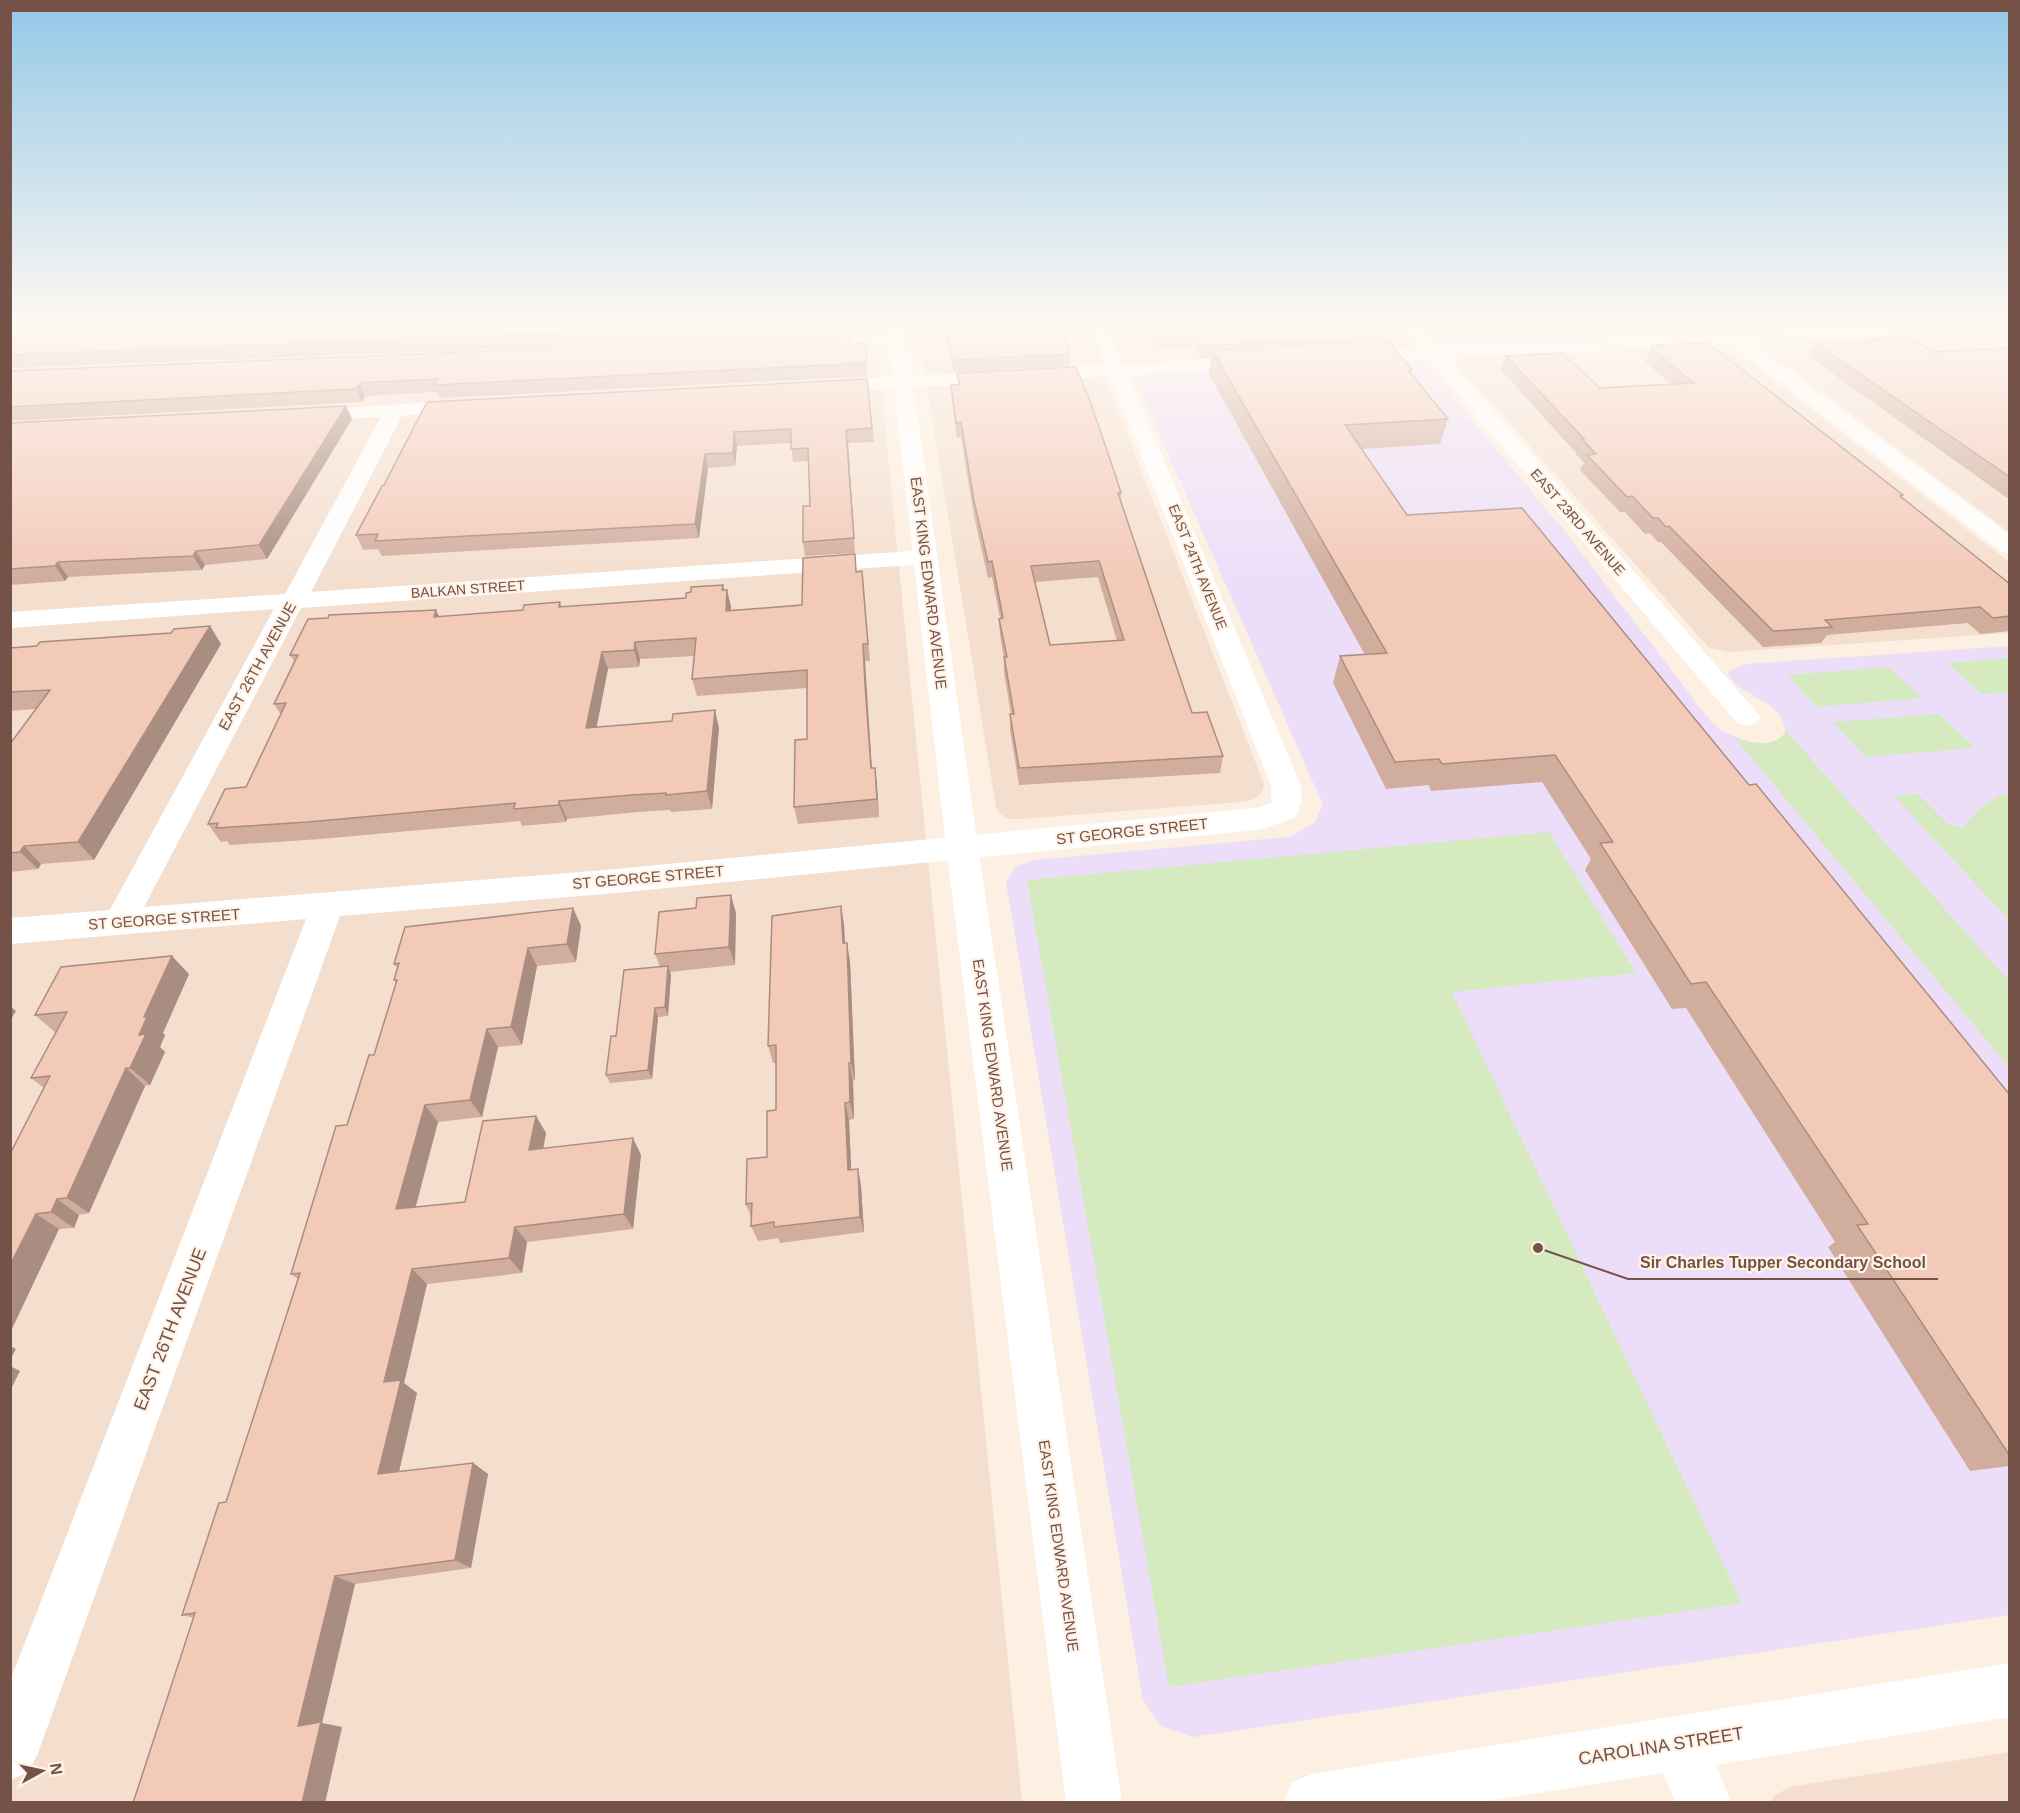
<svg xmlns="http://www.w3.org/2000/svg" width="2020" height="1813" font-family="Arial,sans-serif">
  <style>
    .residential { fill: #f4dfcf }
    .education { fill: #ecdef9 }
    .green { fill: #d6eac0 }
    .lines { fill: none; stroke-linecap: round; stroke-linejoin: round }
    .minor { fill: #fff; fill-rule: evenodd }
    .secondary { fill: #fff; fill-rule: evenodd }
    .wall { fill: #d1ad9e; fill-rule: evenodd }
    .shaded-wall { fill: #aa8d81 }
    .building { fill: #f3c9b8; stroke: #aa8d81; stroke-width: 1.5; fill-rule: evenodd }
    .labels { text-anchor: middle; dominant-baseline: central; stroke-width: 4.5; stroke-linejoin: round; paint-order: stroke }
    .far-street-label { font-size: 14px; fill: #745247; stroke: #fff3e8 }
    .street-label { font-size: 15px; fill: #745247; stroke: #fff3e8 }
    .near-street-label { font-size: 18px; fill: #745247; stroke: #fff3e8 }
    .leader { fill: none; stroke: #745247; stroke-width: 2 }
    .callout-dot { fill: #745247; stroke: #fff3e8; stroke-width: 2 }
    .callout-label { font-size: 16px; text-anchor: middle; font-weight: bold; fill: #745247; stroke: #fff3e8; stroke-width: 4.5; stroke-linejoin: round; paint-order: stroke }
  </style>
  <rect width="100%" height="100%" fill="#fdefe1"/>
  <path class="residential" d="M 11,326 L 875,326 L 1022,1802 L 11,1802 Z
    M 917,326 L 1397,326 L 1413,345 L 1410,348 L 1402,349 L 1100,365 L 1264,784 L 1262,793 L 1252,800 L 1241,802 L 1022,819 L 1009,819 L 1000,814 L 996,807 Z
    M 2009,330 L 2009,532 L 1760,345 L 1767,341 Z
    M 1711,345 L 1734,350 L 2009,562 L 2009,633 L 1729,652 L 1709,648 L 1456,362 L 1464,358 Z
    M 2009,1752 L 2009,1802 L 1772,1802 L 1773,1797 L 1789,1787 Z"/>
  <path class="education" d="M 1430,326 L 1691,326 L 1699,333 L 1449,346 Z
    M 1407,360 L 1418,361 L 1426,366 L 1559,524 L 1713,724 L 1722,731 L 1749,742 L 1762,743 L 1774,742 L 1782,738 L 1786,732 L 1781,716 L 1771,706 L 1738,687 L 1728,675 L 1730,670 L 1747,664 L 2009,646 L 2009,1615 L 1193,1737 L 1161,1726 L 1143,1700 L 1006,882 L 1015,867 L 1034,860 L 1289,837 L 1315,822 L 1323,805 L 1136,381 L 1151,374 Z"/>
  <path class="green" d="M 1439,326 L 1685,326 L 1686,327 L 1450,339 Z
    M 2009,658 L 2009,692 L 1982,694 L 1947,663 Z
    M 1889,667 L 1922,698 L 1817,707 L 1787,675 Z
    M 1939,714 L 1975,748 L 1865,757 L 1833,722 Z
    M 1786,731 L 2009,981 L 2009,1067 L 1735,738 C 1752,743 1775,749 1786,731 Z
    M 2009,792 L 2010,792 L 2009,920 L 1894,796 L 1918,794 L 1948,824 L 1963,828 C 1976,810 1988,799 2009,792 Z
    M 1549,832 L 1636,973 L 1452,992 L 1742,1603 L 1169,1687 L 1027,880 Z"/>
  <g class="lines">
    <path class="minor" d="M 1090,326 L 1108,326 L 1124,364 L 1255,356 L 1262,358 L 1264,362 L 1262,366 L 1255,368 L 1128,375 L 1301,786 L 1302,800 L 1295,818 L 1259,830 L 605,894 L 340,916 L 38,1753 L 29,1772 L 10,1780 L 10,1681 L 306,919 L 10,944 L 10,918 L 110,910 L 274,609 L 10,628 L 10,612 L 285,594 L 381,417 L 303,421 L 296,419 L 293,415 L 296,411 L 468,400 L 475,402 L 478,406 L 475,410 L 402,416 L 311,592 L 926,550 L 934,552 L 938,557 L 934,562 L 926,564 L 301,608 L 144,907 L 605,870 L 1256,808 L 1271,803 L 1271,786 L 1110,376 L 822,393 L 815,391 L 812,387 L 815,383 L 822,381 L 1105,365 Z
      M 1401,326 L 1420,326 L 1438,347 L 1859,326 L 1982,326 L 1973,331 L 1752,343 L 2010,535 L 2010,554 L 2002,552 L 1730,344 L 1448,358 L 1761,717 L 1757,723 L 1747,726 L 1737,723 L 1428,359 L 1355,363 L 1348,361 L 1346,357 L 1348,353 L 1355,351 L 1419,348 Z
      M 898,335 L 904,336 L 907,340 L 904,344 L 804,349 L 798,348 L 795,344 L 798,340 L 804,339 Z
      M 2010,1663 L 2010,1717 L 1716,1765 L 1731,1802 L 1675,1802 L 1663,1773 L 1482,1802 L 1284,1802 L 1292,1782 L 1312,1774 Z"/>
    <path class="secondary" d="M 887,326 L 905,326 L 978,847 L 1122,1802 L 1066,1802 L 946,847 Z"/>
  </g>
  <path class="wall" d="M 10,326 L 849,326 L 849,335 L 10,368 Z
    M 939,326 L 1060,326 L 1070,354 L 1069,366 L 954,372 L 944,334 L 940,334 Z
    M 1142,326 L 1377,326 L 1380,330 L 1377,342 L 1412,370 L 1411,375 L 1448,419 L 1440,444 L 1361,449 L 1407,515 L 1749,785 L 2010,1095 L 2010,1466 L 1970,1471 L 1828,1247 L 1835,1242 L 1686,1008 L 1672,1009 L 1585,870 L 1591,859 L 1542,782 L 1431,791 L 1429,785 L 1386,789 L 1333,683 L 1340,656 L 1365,655 L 1209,374 L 1211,358 L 1201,359 L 1195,348 L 1154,350 Z
    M 1815,343 L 1933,352 L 2010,348 L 2010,500 L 1808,356 Z
    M 850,344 L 867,356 L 867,376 L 440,398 L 437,392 L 365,396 L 362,402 L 10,421 L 10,371 Z
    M 1658,345 L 1903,495 L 1902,497 L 2010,584 L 2010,631 L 1980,634 L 1968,623 L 1827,635 L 1821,643 L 1763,647 L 1661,542 L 1658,542 L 1650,533 L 1645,534 L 1625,512 L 1620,512 L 1580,470 L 1584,463 L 1576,454 L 1576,453 L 1501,370 L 1506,356 L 1600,388 L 1671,384 L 1645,362 L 1651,348 L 1657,348 Z
    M 957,373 L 1121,493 L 1120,501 L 1192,713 L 1223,756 L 1220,773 L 1019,785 L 1010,730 L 1010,714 L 1011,714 L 1004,673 L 1004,658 L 1000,635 L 999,619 L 1000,618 L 992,577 L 988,578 L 974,516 L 961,437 L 957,438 L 952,400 L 951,385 L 958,385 ZM 1098,577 L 1117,641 L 1050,645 L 1035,582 Z
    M 867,379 L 874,442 L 848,443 L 855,553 L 805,556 L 803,542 L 810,506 L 808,461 L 793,462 L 791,443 L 737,446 L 735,466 L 708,468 L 699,538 L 382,556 L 378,549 L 363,550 L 356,535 Z
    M 346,406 L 352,419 L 267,559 L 205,565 L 202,570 L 68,577 L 65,581 L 10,585 L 10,423 Z
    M 857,572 L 868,637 L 870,661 L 865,661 L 867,701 L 872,768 L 875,768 L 879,817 L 798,824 L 794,807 L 807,739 L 807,688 L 697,696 L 692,679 L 694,656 L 640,659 L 639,667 L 608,669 L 596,728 L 719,728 L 712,809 L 671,812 L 670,810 L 638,812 L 567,819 L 566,822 L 522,826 L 520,821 L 320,839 L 230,845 L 227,841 L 221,842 L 208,824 L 246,787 L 281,715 L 274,704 L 294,661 L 290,655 L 439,617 L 523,610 L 560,602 L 562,607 L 686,598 L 727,590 L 731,607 L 731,610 L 802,605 Z
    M 210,626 L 221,644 L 94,860 L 41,864 L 38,869 L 10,872 L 10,744 L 36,709 L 10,711 L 10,648 L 171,633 Z
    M 841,906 L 844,925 L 845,943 L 850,961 L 855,1080 L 853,1081 L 854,1119 L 849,1120 L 851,1170 L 858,1169 L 861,1186 L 864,1232 L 780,1243 L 778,1238 L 758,1241 L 751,1226 L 751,1217 L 746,1204 L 767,1157 L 776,1110 L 776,1063 L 773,1063 L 768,1046 Z
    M 573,908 L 581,926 L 576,962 L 537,966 L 522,1045 L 498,1047 L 482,1117 L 438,1122 L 415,1207 L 465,1202 L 536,1116 L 546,1133 L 543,1149 L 641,1155 L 633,1229 L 527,1242 L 522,1273 L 427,1284 L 404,1383 L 417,1393 L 399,1471 L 473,1463 L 488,1474 L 471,1568 L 355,1584 L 322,1723 L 342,1727 L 325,1803 L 133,1803 L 194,1618 L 182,1615 L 226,1502 L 298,1279 L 291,1274 L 374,1055 L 396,983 L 394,980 L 397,968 L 394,964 Z
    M 736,913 L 735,965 L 670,972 L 671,975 L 668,1016 L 658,1017 L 652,1079 L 610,1083 L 606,1075 L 616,1036 L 660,967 L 655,954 Z
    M 189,974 L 163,1033 L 165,1035 L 160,1047 L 165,1052 L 150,1085 L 145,1086 L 89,1213 L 79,1215 L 74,1228 L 59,1229 L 10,1333 L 10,1154 L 44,1088 L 31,1078 L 56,1033 L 35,1015 Z"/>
  <path class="shaded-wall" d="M 360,383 L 365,396 L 362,402 L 356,389 Z
    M 346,406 L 352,419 L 267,559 L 259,545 Z
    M 846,430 L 848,443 L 855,553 L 854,538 Z
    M 734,432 L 737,446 L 735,466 L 733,453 Z
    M 705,454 L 708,468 L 699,538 L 695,524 Z
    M 196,551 L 205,565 L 202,570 L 193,556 Z
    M 58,562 L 68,577 L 65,581 L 55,566 Z
    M 723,585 L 726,602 L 727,590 L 731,607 L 730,628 L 722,590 Z
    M 436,610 L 444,627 L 434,617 Z
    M 210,626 L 221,644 L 94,860 L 78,842 Z
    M 635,642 L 640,659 L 639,667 L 634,650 Z
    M 863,644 L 865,661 L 873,786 L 871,768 L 865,684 Z
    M 602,652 L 608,669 L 593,746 L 586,728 Z
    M 715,710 L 719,728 L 712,809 L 707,791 Z
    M 875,768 L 877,785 L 879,817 L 877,799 Z
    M 559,801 L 567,819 L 566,822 L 559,805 Z
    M 24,846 L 41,864 L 38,869 L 20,852 Z
    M 731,895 L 736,913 L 735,965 L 729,947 Z
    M 841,906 L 844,925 L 846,962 L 843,943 Z
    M 573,908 L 581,926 L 576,962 L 567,944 Z
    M 847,943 L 850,961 L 855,1080 L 851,1063 Z
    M 528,948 L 537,966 L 522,1045 L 511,1027 Z
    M 172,956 L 189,974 L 163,1033 L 165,1035 L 160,1047 L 165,1052 L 150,1085 L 130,1068 L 144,1017 Z
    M 668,966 L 671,975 L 668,1016 L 665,1007 Z
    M 10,1006 L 16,1011 L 10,1021 Z
    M 655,1008 L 658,1017 L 652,1079 L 648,1070 Z
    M 487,1029 L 498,1047 L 482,1117 L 470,1100 Z
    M 849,1063 L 853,1081 L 854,1119 L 850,1102 Z
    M 126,1068 L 145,1086 L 89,1213 L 67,1198 Z
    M 845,1103 L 849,1120 L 852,1186 L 848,1170 Z
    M 425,1105 L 438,1122 L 411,1225 L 396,1209 Z
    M 536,1116 L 546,1133 L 540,1167 L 529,1150 Z
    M 633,1138 L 641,1155 L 633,1229 L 624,1214 Z
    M 858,1169 L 861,1186 L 864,1232 L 860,1217 Z
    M 57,1199 L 79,1215 L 74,1228 L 51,1212 Z
    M 36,1214 L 59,1229 L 10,1333 L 10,1265 Z
    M 515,1227 L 527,1242 L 522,1273 L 509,1258 Z
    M 412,1269 L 427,1284 L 404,1383 L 417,1393 L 396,1485 L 378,1474 L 384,1382 Z
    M 10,1346 L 16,1349 L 10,1360 Z
    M 10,1366 L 20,1371 L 10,1391 Z
    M 473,1463 L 488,1474 L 471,1568 L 455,1560 Z
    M 335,1576 L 355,1584 L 322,1723 L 342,1727 L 325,1803 L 302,1803 L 298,1726 Z"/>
  <path class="building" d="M 10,326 L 739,326 L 10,355 Z
    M 945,326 L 1060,326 L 1070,354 L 953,360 Z
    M 1150,326 L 1377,326 L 1380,330 L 1369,331 L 1374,337 L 1202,346 L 1196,335 L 1155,338 Z
    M 849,336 L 850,344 L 866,343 L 866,363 L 435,385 L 438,379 L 360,383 L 356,389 L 10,407 L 10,371 Z
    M 1912,339 L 1933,352 L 2010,348 L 2010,477 L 1815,343 Z
    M 1389,341 L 1412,370 L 1408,370 L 1448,419 L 1345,425 L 1407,515 L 1522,508 L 1749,785 L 1756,784 L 2010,1095 L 2010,1456 L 1857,1225 L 1868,1224 L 1706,982 L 1691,984 L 1600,843 L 1613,842 L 1555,755 L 1442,764 L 1439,759 L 1395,762 L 1340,656 L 1387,653 L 1212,350 Z
    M 1708,343 L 1903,495 L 1900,496 L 2010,584 L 2010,616 L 1993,618 L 1980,607 L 1825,620 L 1832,627 L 1773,631 L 1669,526 L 1666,527 L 1658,518 L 1653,518 L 1632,496 L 1627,497 L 1587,455 L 1596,454 L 1582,439 L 1584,439 L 1506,356 L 1562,353 L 1600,388 L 1694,383 L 1651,348 L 1661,347 L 1658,345 Z
    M 1076,367 L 1091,404 L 1114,471 L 1121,493 L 1118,493 L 1192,713 L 1207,712 L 1223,756 L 1019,768 L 1010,714 L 1014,714 L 1004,657 L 1007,657 L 999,619 L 1003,618 L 992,561 L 988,562 L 974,501 L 961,422 L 956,423 L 951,385 L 960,385 L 957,373 ZM 1099,561 L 1124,640 L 1050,645 L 1031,566 Z
    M 867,379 L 872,428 L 846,430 L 854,538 L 803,542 L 803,506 L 810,506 L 808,448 L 791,449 L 791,429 L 734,432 L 733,453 L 705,454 L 695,524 L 375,541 L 378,534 L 356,535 L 382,486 L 384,485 L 427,402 Z
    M 346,406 L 259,545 L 196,551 L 193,556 L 58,562 L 55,566 L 10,569 L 10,423 Z
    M 855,554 L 856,572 L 862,571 L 866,620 L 868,644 L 863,644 L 865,684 L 871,768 L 875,768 L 877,799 L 794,807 L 795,740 L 807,739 L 807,670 L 692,679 L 696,638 L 635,642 L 634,650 L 602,652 L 586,728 L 672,721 L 673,714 L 715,710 L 707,791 L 666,795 L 666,793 L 632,795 L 559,801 L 559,805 L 514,809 L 515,803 L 308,822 L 216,828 L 218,823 L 208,824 L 225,789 L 246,787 L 286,703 L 274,704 L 298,655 L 290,655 L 308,619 L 328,618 L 329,615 L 436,610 L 434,617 L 523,610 L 524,605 L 560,602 L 559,607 L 686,598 L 686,593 L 691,592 L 691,587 L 723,585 L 722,590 L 727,590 L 726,611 L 802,605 L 803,558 Z
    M 210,626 L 78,842 L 24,846 L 20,852 L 10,853 L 10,744 L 50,690 L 10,692 L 10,648 L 37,646 L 40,642 L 171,633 L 174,629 Z
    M 731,895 L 729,947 L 655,954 L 659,912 L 696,908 L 697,898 Z
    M 841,906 L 843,943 L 847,943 L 851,1063 L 849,1063 L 850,1102 L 845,1103 L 848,1170 L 858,1169 L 860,1217 L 774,1227 L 774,1222 L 751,1226 L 752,1203 L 746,1204 L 747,1159 L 767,1157 L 767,1111 L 776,1110 L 776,1045 L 768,1046 L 772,916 Z
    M 573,908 L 567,944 L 528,948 L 511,1027 L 487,1029 L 470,1100 L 425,1105 L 396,1209 L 465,1202 L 483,1121 L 536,1116 L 529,1150 L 633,1138 L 624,1214 L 515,1227 L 509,1258 L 412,1269 L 384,1382 L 401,1380 L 378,1474 L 473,1463 L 455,1560 L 335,1576 L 298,1726 L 321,1722 L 302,1803 L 133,1803 L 195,1613 L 182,1615 L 219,1503 L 226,1502 L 300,1273 L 291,1274 L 336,1126 L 347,1125 L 369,1055 L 374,1055 L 397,980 L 394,980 L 399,963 L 394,964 L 405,927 Z
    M 172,956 L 144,1017 L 147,1017 L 139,1035 L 146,1034 L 130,1068 L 126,1068 L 67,1198 L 57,1199 L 51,1212 L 36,1214 L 10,1265 L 10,1154 L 50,1076 L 31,1078 L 67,1012 L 35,1015 L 61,967 Z
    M 668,966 L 665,1007 L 655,1008 L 648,1070 L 606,1075 L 611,1036 L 616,1036 L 624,970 Z"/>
  <linearGradient id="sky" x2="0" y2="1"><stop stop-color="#93c8e7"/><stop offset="0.56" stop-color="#fef8f2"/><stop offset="1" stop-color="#fef8f2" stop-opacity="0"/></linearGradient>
  <rect width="2020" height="580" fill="url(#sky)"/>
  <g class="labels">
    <g class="far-street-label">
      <text transform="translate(1578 522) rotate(49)">EAST 23RD AVENUE</text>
      <text transform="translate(1198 567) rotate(68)">EAST 24TH AVENUE</text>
      <text transform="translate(468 589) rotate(-4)">BALKAN STREET</text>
    </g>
    <g class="street-label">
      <text transform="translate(929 583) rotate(83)">EAST KING EDWARD AVENUE</text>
      <text transform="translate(257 666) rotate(-61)">EAST 26TH AVENUE</text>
      <text transform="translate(1132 831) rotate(-6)">ST GEORGE STREET</text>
      <text transform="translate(648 877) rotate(-5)">ST GEORGE STREET</text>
      <text transform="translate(164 919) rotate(-4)">ST GEORGE STREET</text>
      <text transform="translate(993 1065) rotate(82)">EAST KING EDWARD AVENUE</text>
      <text transform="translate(1059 1546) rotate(82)">EAST KING EDWARD AVENUE</text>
    </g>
    <g class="near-street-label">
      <text transform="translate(170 1329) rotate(-69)">EAST 26TH AVENUE</text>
      <text transform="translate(1661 1746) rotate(-9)">CAROLINA STREET</text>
    </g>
  </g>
  <path class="leader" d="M1538 1248L1628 1279H1938"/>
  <circle class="callout-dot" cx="1538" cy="1248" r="6"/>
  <g class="callout-label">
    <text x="1783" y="1268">Sir Charles Tupper Secondary School</text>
  </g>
  <rect width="2020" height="1813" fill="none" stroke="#745247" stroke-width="24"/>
  <g transform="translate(42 1771) rotate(82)" stroke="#fff3e8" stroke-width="4.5" paint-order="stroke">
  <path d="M0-4.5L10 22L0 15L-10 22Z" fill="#745247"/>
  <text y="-9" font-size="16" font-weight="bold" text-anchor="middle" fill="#745247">N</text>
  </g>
</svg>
